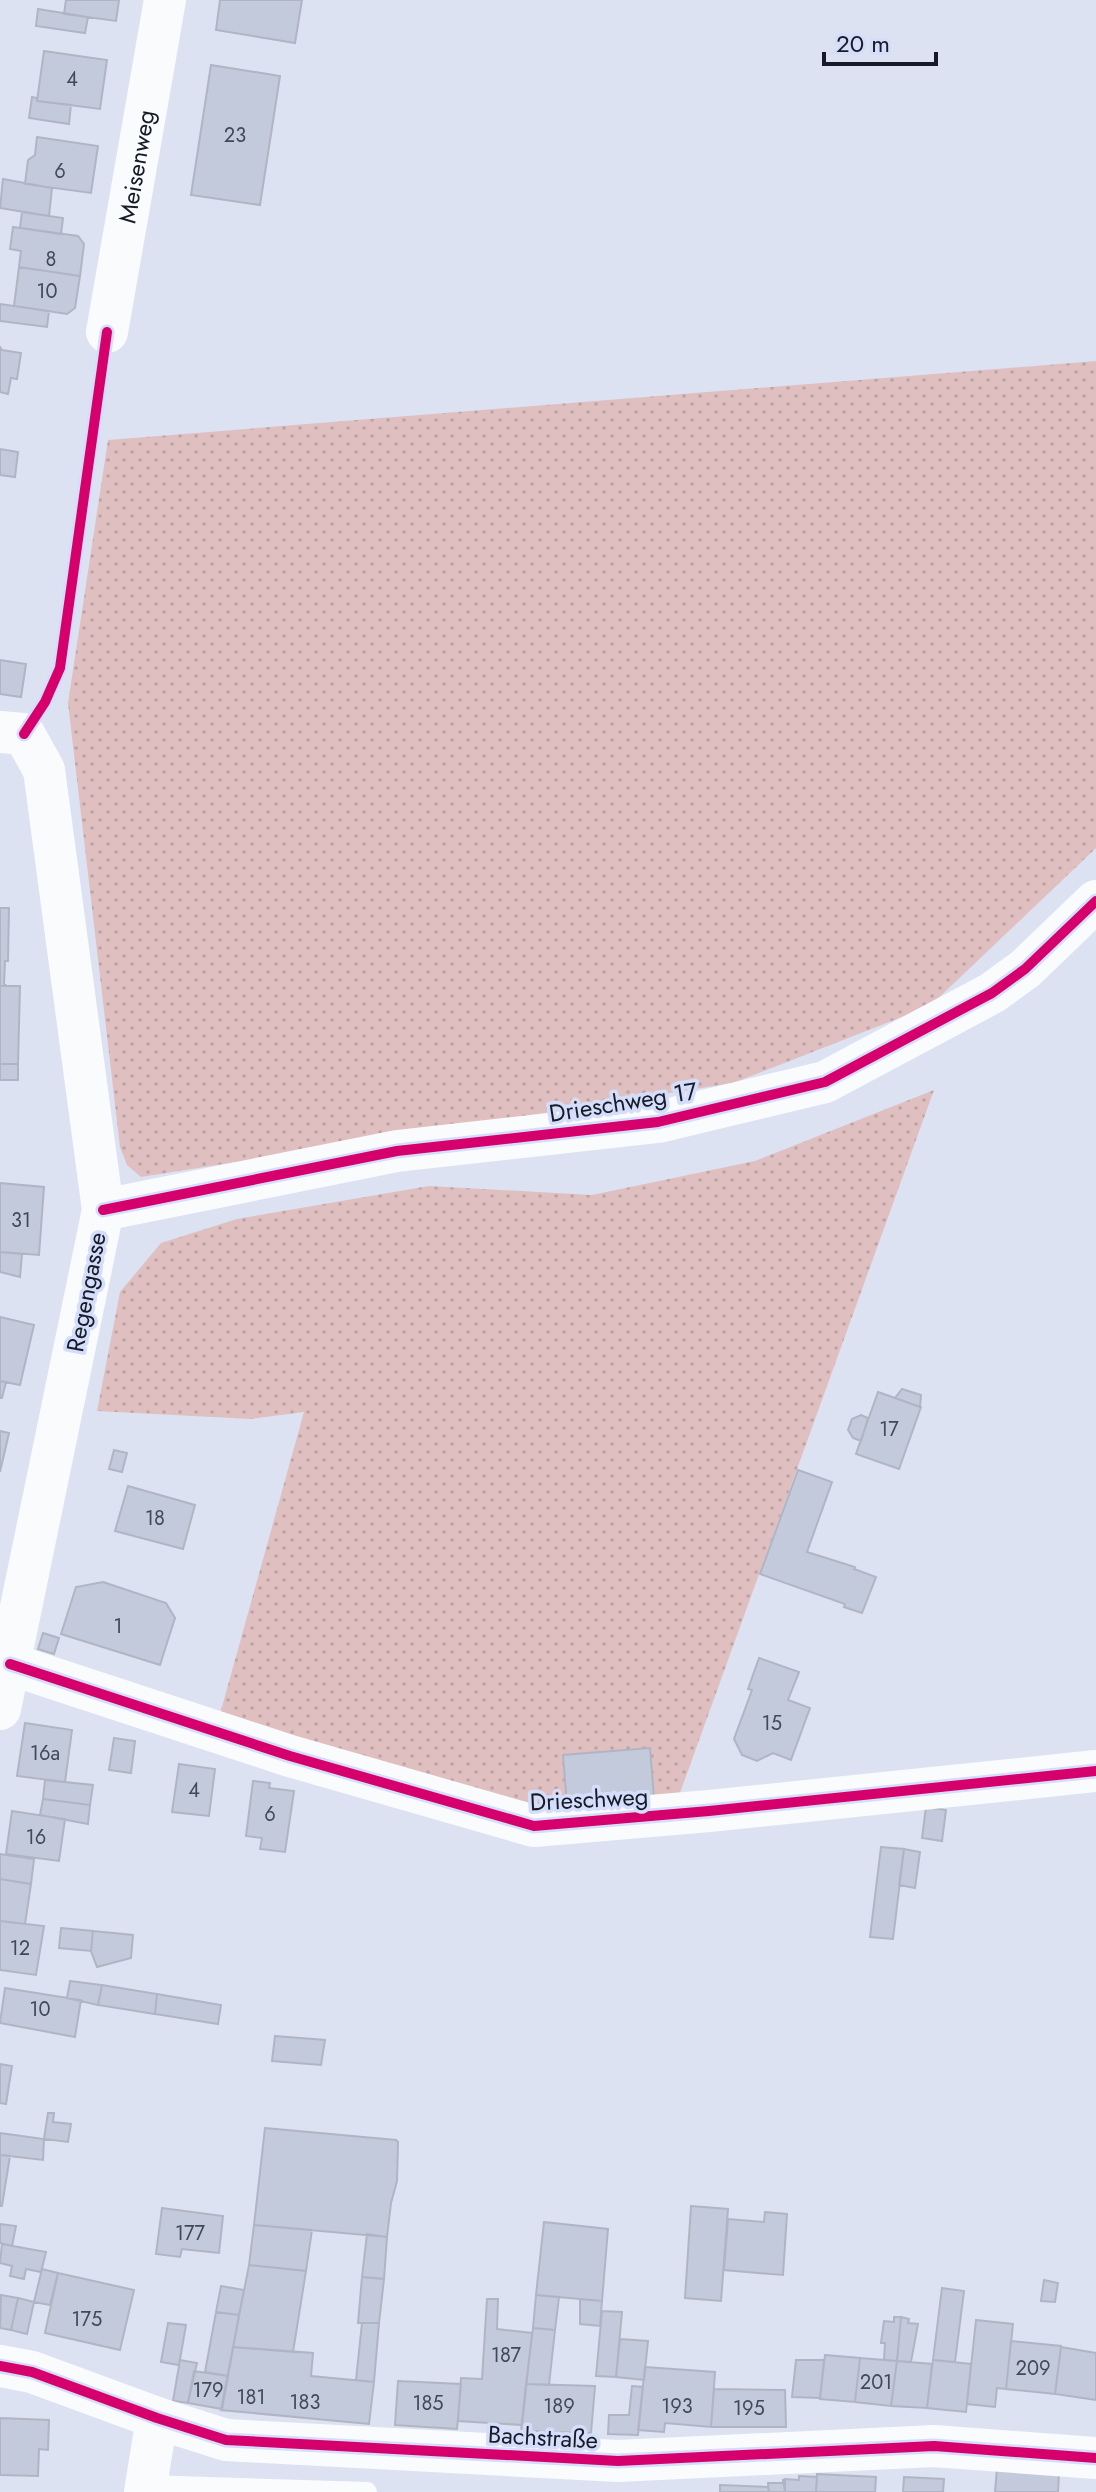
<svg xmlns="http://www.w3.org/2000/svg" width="1096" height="2492" font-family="Jost,sans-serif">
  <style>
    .grass { fill: url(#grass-dots) }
    .building { fill: #c3cadb; stroke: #b1b5c3; stroke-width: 2 }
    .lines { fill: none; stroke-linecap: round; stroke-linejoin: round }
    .service { stroke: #fafbfd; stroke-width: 20 }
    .minor { stroke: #fafbfd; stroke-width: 42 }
    .cycleway-casing { stroke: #d4defa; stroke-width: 15 }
    .cycleway { stroke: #d6006c; stroke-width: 10 }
    .labels { text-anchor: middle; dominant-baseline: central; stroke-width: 7; stroke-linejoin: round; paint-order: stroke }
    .number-label { font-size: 20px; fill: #424855 }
    .street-label { font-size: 24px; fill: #161b27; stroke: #d4defa }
  </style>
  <defs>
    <pattern id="grass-dots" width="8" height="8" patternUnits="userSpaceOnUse" patternTransform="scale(2)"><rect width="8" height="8" fill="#e0bfc0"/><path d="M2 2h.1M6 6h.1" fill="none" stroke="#bfa4a5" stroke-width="1.8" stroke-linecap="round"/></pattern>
  </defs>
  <rect width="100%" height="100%" fill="#dce2f2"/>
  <path class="grass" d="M 1096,361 L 1096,848 L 930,1006 L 733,1083 L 141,1177 L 127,1165 L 120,1147 L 68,703 L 108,440 Z
    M 934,1090 L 676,1804 L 541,1817 L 220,1714 L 304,1412 L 251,1419 L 97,1411 L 120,1292 L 161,1243 L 237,1219 L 429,1186 L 592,1195 L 755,1161 Z"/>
  <path class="building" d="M 66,0 L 119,0 L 116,21 L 64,14 Z
    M 220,0 L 302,0 L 295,43 L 216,30 Z
    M 38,9 L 88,17 L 85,33 L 36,26 Z
    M 44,51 L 107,60 L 100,109 L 37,101 Z
    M 211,65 L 280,76 L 260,205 L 191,195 Z
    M 32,97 L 37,98 L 37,101 L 71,105 L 69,124 L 29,118 Z
    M 37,137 L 98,146 L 91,193 L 25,184 L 28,160 L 35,155 Z
    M 3,179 L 52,188 L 49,216 L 0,208 Z
    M 22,212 L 63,218 L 61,234 L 20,228 Z
    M 13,227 L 78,236 L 84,244 L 80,276 L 19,267 L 21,251 L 10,249 Z
    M 19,267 L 80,276 L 75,308 L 67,314 L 14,306 Z
    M 0,304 L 49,311 L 47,327 L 0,321 Z
    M 0,347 L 2,350 L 21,353 L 17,379 L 11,378 L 8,394 L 0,392 Z
    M 0,449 L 18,452 L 15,477 L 0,475 Z
    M 0,660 L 26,664 L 21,697 L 0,694 Z
    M 0,908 L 9,908 L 8,961 L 5,961 L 4,984 L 7,986 L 0,986 Z
    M 0,986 L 20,986 L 18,1064 L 0,1064 Z
    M 0,1064 L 18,1064 L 18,1080 L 0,1080 Z
    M 0,1183 L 44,1187 L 39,1255 L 0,1252 Z
    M 0,1252 L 22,1254 L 20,1277 L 0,1272 Z
    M 0,1317 L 34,1325 L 20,1385 L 0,1381 Z
    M 0,1381 L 6,1382 L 2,1398 L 0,1398 Z
    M 902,1389 L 921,1395 L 920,1407 L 895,1398 Z
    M 878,1392 L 921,1407 L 899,1469 L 856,1454 Z
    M 861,1415 L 868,1418 L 861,1441 L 853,1438 L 848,1430 L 852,1419 Z
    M 0,1431 L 9,1433 L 0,1472 Z
    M 114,1450 L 127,1453 L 122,1472 L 109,1469 Z
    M 798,1470 L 832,1482 L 807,1552 L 855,1567 L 854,1569 L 876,1577 L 862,1613 L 844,1607 L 845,1604 L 760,1574 Z
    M 128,1486 L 195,1505 L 183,1549 L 115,1531 Z
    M 103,1582 L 166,1603 L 175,1618 L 160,1665 L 61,1634 L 76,1587 Z
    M 43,1633 L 59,1638 L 54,1654 L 38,1649 Z
    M 759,1658 L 799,1672 L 788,1700 L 810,1708 L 791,1760 L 773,1753 L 757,1761 L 742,1755 L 734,1739 L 752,1690 L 748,1689 Z
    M 25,1723 L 72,1730 L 65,1782 L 17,1776 Z
    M 114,1738 L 135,1741 L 131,1773 L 109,1770 Z
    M 650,1748 L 654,1798 L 567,1805 L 563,1755 Z
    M 179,1764 L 215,1769 L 209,1816 L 172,1812 Z
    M 45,1780 L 93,1785 L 90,1805 L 43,1799 Z
    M 253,1781 L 270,1783 L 269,1788 L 294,1791 L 285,1852 L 260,1849 L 262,1838 L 246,1836 Z
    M 43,1799 L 90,1805 L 88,1824 L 40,1815 Z
    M 926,1807 L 946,1810 L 942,1841 L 922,1838 Z
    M 12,1811 L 65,1819 L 59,1861 L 6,1854 Z
    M 881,1847 L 904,1849 L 893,1939 L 870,1937 Z
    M 904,1849 L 920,1852 L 915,1888 L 899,1885 Z
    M 0,1854 L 34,1859 L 31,1884 L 0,1879 Z
    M 0,1879 L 31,1884 L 25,1924 L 0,1921 Z
    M 0,1921 L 44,1926 L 36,1975 L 0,1970 Z
    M 61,1928 L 93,1931 L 91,1951 L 59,1948 Z
    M 93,1931 L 133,1935 L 131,1958 L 97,1967 L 91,1951 Z
    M 70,1981 L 102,1985 L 98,2005 L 67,1998 Z
    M 102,1985 L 157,1994 L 155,2014 L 98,2005 Z
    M 5,1988 L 81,2000 L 75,2037 L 0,2023 Z
    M 157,1994 L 221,2005 L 218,2024 L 155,2014 Z
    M 275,2036 L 325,2040 L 321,2065 L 272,2061 Z
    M 0,2064 L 12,2066 L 6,2104 L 0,2103 Z
    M 48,2113 L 54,2113 L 53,2122 L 71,2124 L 68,2142 L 44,2139 Z
    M 265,2128 L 396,2140 L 398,2142 L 397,2181 L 391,2203 L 387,2237 L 254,2225 Z
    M 0,2133 L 44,2139 L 43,2160 L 0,2155 Z
    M 0,2155 L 10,2156 L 2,2206 L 0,2206 Z
    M 691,2206 L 728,2209 L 721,2301 L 685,2298 Z
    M 162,2208 L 223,2216 L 219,2253 L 182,2249 L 180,2257 L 156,2254 Z
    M 765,2212 L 787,2214 L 783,2275 L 724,2270 L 728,2219 L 764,2222 Z
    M 544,2222 L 608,2229 L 602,2301 L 536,2295 Z
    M 0,2224 L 16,2226 L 12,2246 L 0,2243 Z
    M 254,2225 L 312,2230 L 306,2271 L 249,2265 Z
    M 367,2234 L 387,2237 L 384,2279 L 362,2277 Z
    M 2,2244 L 46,2252 L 41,2272 L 26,2269 L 24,2279 L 10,2276 L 12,2266 L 0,2263 Z
    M 249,2265 L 306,2271 L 293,2352 L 233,2347 Z
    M 42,2269 L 58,2273 L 50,2305 L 34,2302 Z
    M 58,2273 L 134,2290 L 120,2350 L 45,2333 Z
    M 362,2277 L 384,2279 L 379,2323 L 358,2323 Z
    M 1044,2280 L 1058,2283 L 1055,2302 L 1041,2301 Z
    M 221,2286 L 244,2290 L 239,2315 L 216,2312 Z
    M 942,2288 L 964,2291 L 955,2362 L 933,2360 Z
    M 1,2295 L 18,2298 L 11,2330 L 0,2328 Z
    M 536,2295 L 559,2297 L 555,2330 L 533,2328 Z
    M 18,2298 L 34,2302 L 27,2334 L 11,2330 Z
    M 487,2299 L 498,2299 L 497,2329 L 532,2333 L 522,2425 L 458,2421 L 461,2378 L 482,2379 Z
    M 580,2299 L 602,2301 L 600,2326 L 580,2324 Z
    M 602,2311 L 622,2312 L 616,2377 L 596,2376 Z
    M 216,2312 L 239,2315 L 228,2376 L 205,2372 Z
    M 894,2317 L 901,2317 L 897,2361 L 884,2360 L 885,2343 L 881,2343 L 884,2321 L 894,2322 Z
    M 901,2317 L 909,2319 L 908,2323 L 918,2324 L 911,2362 L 897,2361 Z
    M 976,2320 L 1013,2324 L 1006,2389 L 997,2388 L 995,2407 L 967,2404 Z
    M 168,2323 L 186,2325 L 179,2365 L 161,2362 Z
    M 362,2323 L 379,2323 L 374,2382 L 356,2380 Z
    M 533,2328 L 555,2330 L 549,2385 L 526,2384 Z
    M 620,2339 L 648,2341 L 644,2380 L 616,2377 Z
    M 1011,2341 L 1061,2346 L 1055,2394 L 1006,2389 Z
    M 233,2347 L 313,2353 L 311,2376 L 374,2382 L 369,2424 L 221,2410 Z
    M 1061,2347 L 1096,2353 L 1096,2400 L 1055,2394 Z
    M 825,2355 L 860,2358 L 855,2402 L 820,2399 Z
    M 860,2358 L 897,2361 L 891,2406 L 855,2402 Z
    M 180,2360 L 197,2363 L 188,2403 L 173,2401 Z
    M 796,2360 L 824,2360 L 820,2398 L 792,2397 Z
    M 933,2360 L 971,2364 L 966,2412 L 927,2408 Z
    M 897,2361 L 932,2364 L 927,2408 L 891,2406 Z
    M 645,2367 L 715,2372 L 711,2427 L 665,2423 L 664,2432 L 638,2430 Z
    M 194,2371 L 228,2376 L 222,2409 L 188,2403 Z
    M 398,2381 L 461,2384 L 457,2429 L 395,2425 Z
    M 526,2384 L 595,2386 L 591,2433 L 521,2431 Z
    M 632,2386 L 643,2387 L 638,2435 L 608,2434 L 609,2415 L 629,2415 Z
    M 714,2389 L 785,2390 L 786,2427 L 711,2427 Z
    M 0,2418 L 49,2420 L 48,2450 L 39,2449 L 38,2476 L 0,2475 Z
    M 997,2468 L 1059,2473 L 1058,2492 L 995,2492 Z
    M 817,2474 L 876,2477 L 875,2492 L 816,2492 Z
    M 799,2476 L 817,2477 L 816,2492 L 785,2492 L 785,2479 L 799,2480 Z
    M 904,2477 L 944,2479 L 943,2492 L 903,2492 Z
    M 783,2479 L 785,2492 L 769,2492 L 768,2483 L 783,2483 Z
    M 720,2485 L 768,2487 L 769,2492 L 720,2492 Z"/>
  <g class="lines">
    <path class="service" d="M 146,2485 L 367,2492"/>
    <g class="minor">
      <path id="s1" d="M 107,332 L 165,0"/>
      <path d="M 0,732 L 24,734 L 44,770 L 103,1210 L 0,1709"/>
      <path d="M 103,1210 L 397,1151 L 658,1122 L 825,1082 L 992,993 L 1025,969 L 1096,901"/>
      <path d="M 10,1664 L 290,1756 L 534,1826 L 709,1811 L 1096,1771"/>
      <path d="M 0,2366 L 32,2372 L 157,2418 L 226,2440 L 618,2461 L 934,2446 L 1096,2458"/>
      <path d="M 145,2492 L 157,2418"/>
    </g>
    <defs>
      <path id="cycleway" d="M 24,734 L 45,702 L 60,668 L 107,332
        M 103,1210 L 397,1151 L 658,1122 L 825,1082 L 992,993 L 1025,969 L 1096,901
        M 10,1664 L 290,1756 L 534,1826 L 709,1811 L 1096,1771
        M 0,2366 L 32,2372 L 157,2418 L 226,2440 L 618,2461 L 934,2446 L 1096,2458"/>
    </defs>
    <use href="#cycleway" class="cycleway-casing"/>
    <use href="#cycleway" class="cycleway"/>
  </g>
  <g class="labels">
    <g class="number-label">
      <text x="72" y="79">4</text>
      <text x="235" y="135">23</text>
      <text x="60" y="171">6</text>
      <text x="51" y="259">8</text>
      <text x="47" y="291">10</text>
      <text x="21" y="1220">31</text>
      <text x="889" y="1429">17</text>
      <text x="155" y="1518">18</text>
      <text x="118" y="1626">1</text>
      <text x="772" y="1723">15</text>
      <text x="45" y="1753">16a</text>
      <text x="194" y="1790">4</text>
      <text x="270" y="1814">6</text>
      <text x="36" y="1837">16</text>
      <text x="20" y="1948">12</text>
      <text x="40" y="2009">10</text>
      <text x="190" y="2233">177</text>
      <text x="87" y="2319">175</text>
      <text x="506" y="2355">187</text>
      <text x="1033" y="2368">209</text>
      <text x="876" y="2382">201</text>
      <text x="208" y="2390">179</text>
      <text x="251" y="2397">181</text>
      <text x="305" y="2402">183</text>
      <text x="428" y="2403">185</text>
      <text x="559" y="2406">189</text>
      <text x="677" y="2406">193</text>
      <text x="749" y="2408">195</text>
    </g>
    <g class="street-label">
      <text stroke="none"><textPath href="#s1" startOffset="168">Meisenweg</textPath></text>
      <text transform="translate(623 1102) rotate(-9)">Drieschweg 17</text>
      <text transform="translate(86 1292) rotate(-79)">Regengasse</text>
      <text transform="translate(589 1799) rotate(-3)">Drieschweg</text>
      <text transform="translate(543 2437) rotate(3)">Bachstraße</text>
    </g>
  </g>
  <path d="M824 52v12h112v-12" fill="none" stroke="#161b27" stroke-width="4"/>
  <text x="836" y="52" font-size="24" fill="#161b27" stroke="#d4defa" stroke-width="6" paint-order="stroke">20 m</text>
</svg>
